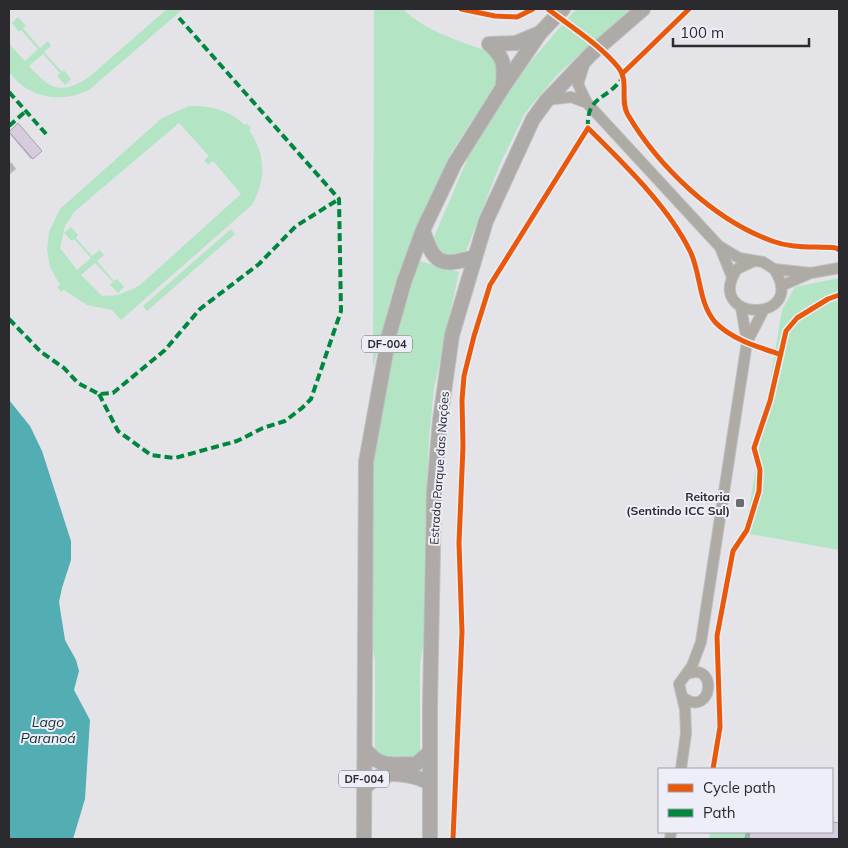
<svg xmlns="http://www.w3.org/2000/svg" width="848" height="848" font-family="Mulish,sans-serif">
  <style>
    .green { fill: #b3e5c5; fill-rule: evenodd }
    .water { fill: #53aeb4 }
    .shadow { fill: #0003 }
    .building { fill: #d7ccde; stroke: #a3a3a6 }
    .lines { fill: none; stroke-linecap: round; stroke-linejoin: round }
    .minor-casing { stroke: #bfbfc2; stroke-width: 12 }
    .highway-casing { stroke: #bfbfc2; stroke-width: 16 }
    .minor { stroke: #aeaaa4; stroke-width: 10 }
    .highway { stroke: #adaaa7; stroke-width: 14 }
    .quiet { stroke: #00873e; stroke-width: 4; stroke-dasharray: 8 4; stroke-linecap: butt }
    .cycleway-casing { stroke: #edeef8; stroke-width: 8 }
    .cycleway { stroke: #e8590c; stroke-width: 5 }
    .poi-dot { fill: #6b6b70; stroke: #edeef8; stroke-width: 2 }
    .labels { text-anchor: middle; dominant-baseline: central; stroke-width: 4; stroke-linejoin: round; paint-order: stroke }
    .shield { fill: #edeef8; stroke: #65666b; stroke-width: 1 }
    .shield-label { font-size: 11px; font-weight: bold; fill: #2b2b2f }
    .street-label { font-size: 12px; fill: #2b2b2f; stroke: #edeef8 }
    .poi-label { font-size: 12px; font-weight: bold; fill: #2b2b2f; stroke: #edeef8; text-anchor: end }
    .water-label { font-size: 14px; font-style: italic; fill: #183133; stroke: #edeef8 }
  </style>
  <rect width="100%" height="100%" fill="#e3e3e8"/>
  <path class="green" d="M 167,9 L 183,9 L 89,90 C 60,104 28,98 9,72 L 9,39 L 11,46 L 25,61 L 38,49 L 21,30 L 19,32 L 12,23 L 18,17 L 26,26 L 23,28 L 40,48 L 48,41 L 51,46 L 44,52 L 62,72 L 64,70 L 71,79 L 65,85 L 57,76 L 60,73 L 43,54 L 29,66 C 50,89 60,96 89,77 Z
    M 374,9 L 403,9 C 426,32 460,41 490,52 L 497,58 L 499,79 L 451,153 L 407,251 L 392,293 L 373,368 Z
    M 576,9 L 631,9 L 558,74 L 525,113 L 501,162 L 466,251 L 456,258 L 447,258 L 435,250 L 434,237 L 472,148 L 525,68 Z
    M 189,106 C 211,105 229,110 245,125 L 247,124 L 251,128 L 249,130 C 266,154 266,180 252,205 L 121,320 L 112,310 L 87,305 L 64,290 L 61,292 L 57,287 L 60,285 L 50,267 L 47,250 L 49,232 L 60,209 L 162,118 ZM 179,123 L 209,156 L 204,160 L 208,165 L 213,161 L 241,194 L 139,286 L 118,295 L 102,296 L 81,275 L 95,263 L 113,282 L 110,285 L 118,293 L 124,287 L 117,279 L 114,281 L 97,261 L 104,255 L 100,250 L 92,256 L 76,238 L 78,235 L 71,227 L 64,233 L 72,241 L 74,239 L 91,258 L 77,270 L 60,248 L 65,226 L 74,212 Z
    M 231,229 L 235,234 L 147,311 L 143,306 Z
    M 419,261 L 459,272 L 434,389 L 429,439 L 425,533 L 424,640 L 420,664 L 420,752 L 413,761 L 375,756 L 375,660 L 371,642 C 372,587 370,531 373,475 C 376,403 395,329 419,261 Z
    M 839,278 L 839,550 L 745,533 L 782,310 L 795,287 Z
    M 710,832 L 753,832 L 752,839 L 709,839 Z"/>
  <path class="water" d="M 9,400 L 30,426 L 42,451 L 71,541 L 71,560 L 62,588 L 59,602 L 65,640 L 76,660 L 79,671 L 74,690 L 90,720 L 85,799 L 73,839 L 9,839 Z"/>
  <path class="shadow" d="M 18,125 L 40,150 L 31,159 L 9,133 Z
    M 11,162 L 16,169 L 9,175 L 9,164 Z
    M 832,823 L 839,824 L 839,839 L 744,839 L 746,832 L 832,832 Z"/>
  <path class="building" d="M 18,123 L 42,151 L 33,159 L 9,132 Z
    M 832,822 L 839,823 L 839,839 L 749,839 L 750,832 L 832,832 Z"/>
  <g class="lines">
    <defs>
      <path id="minor" d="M 584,65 L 578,84 L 587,103 L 719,246 L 739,258 L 763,262 L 774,269 L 811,273
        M 547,100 L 571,97 L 587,103
        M 720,247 L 732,277
        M 754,261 L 737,269 C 702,323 810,324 774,269
        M 781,286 L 811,273 L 839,268
        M 741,307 L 747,342
        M 684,698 C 712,718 719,661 687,674
        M 681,769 L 686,733 L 685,709 L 679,684 L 692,666 L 701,642 L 747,342 L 763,311
        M 670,839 L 671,832"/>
      <path id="highway" d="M 489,44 L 516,43 L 540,33
        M 489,44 C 504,57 505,65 503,84
        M 423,230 C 433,263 441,268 474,257
        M 365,749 C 380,769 393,764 416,764 L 430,752
        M 364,788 C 369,784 374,778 380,776 C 392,771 420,776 430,784
        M 364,839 L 366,462 L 389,335 L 404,282 L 423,230 L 455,163 L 503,87 L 540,33 L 563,9
        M 430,839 L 430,706 L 434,492 L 440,420 L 452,335 L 486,221 L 533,119 L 547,100 L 591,54 L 643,9"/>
    </defs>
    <use href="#minor" class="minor-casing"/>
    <use href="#highway" class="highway-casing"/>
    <use href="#minor" class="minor"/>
    <use href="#highway" class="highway"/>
    <path class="quiet" d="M 9,92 L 47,135
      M 9,126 L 26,111
      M 588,128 C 586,95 607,101 623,77
      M 9,319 L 41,352 L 64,368 L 78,383 L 99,394 L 113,393 L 165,350 L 200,309 L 259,264 L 296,226 L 339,199
      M 99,394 L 118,431 L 151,455 L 175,458 L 237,441 L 263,428 L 285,421 L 302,408 L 311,399 L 341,311 L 339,199 L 179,18"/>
    <defs>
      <path id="cycleway" d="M 461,9 L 495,16 L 517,17 L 533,9
        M 548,9 C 571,27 599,44 618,67 C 630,81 619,100 628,115 C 659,167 714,220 772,241 C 793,249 814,246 836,248 L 839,250
        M 622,74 L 689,9
        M 713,769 L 720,727 L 717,636 L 733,551 L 747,530 L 759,491 L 760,470 L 754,448 L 770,401 L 786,331 L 797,318 L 828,299 L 839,295
        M 453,839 L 462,632 L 459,543 L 463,446 L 462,400 L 464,376 L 474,336 L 490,285 L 588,128 C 623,163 668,206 690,251 C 701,273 698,302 715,322 C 731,339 758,347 779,354"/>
    </defs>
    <use href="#cycleway" class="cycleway-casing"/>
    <use href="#cycleway" class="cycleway"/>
  </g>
  <rect class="poi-dot" x="735" y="498" width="10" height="10" rx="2.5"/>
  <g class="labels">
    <g class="shield">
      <rect x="362" y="335.5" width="50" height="17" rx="4"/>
      <rect x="339" y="770.5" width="50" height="17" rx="4"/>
    </g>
    <g class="shield-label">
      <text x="387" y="344">DF-004</text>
      <text x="364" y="779">DF-004</text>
    </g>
    <g class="street-label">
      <text transform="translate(439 468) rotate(-86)">Estrada Parque das Nações</text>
    </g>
    <g class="poi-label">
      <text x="730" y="496">Reitoria<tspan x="730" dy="14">(Sentindo ICC Sul)</tspan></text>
    </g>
    <g class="water-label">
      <text x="48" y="722">Lago<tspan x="48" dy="16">Paranoá</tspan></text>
    </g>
  </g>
  <rect width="848" height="848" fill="none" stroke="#2b2b2f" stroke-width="20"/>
  <rect x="658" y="768" width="175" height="65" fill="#edeef8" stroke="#9fa0a8"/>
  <rect x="668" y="784" width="25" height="8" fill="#e8590c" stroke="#9fa0a8"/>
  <text x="703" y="793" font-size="15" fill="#2b2b2f">Cycle path</text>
  <rect x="668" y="809" width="25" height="8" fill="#00873e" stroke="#9fa0a8"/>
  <text x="703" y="818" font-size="15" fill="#2b2b2f">Path</text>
  <path d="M673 38v8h136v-8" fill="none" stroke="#2b2b2f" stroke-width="2.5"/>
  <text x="680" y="38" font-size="15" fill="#2b2b2f" stroke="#edeef8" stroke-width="4" paint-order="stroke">100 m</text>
</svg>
